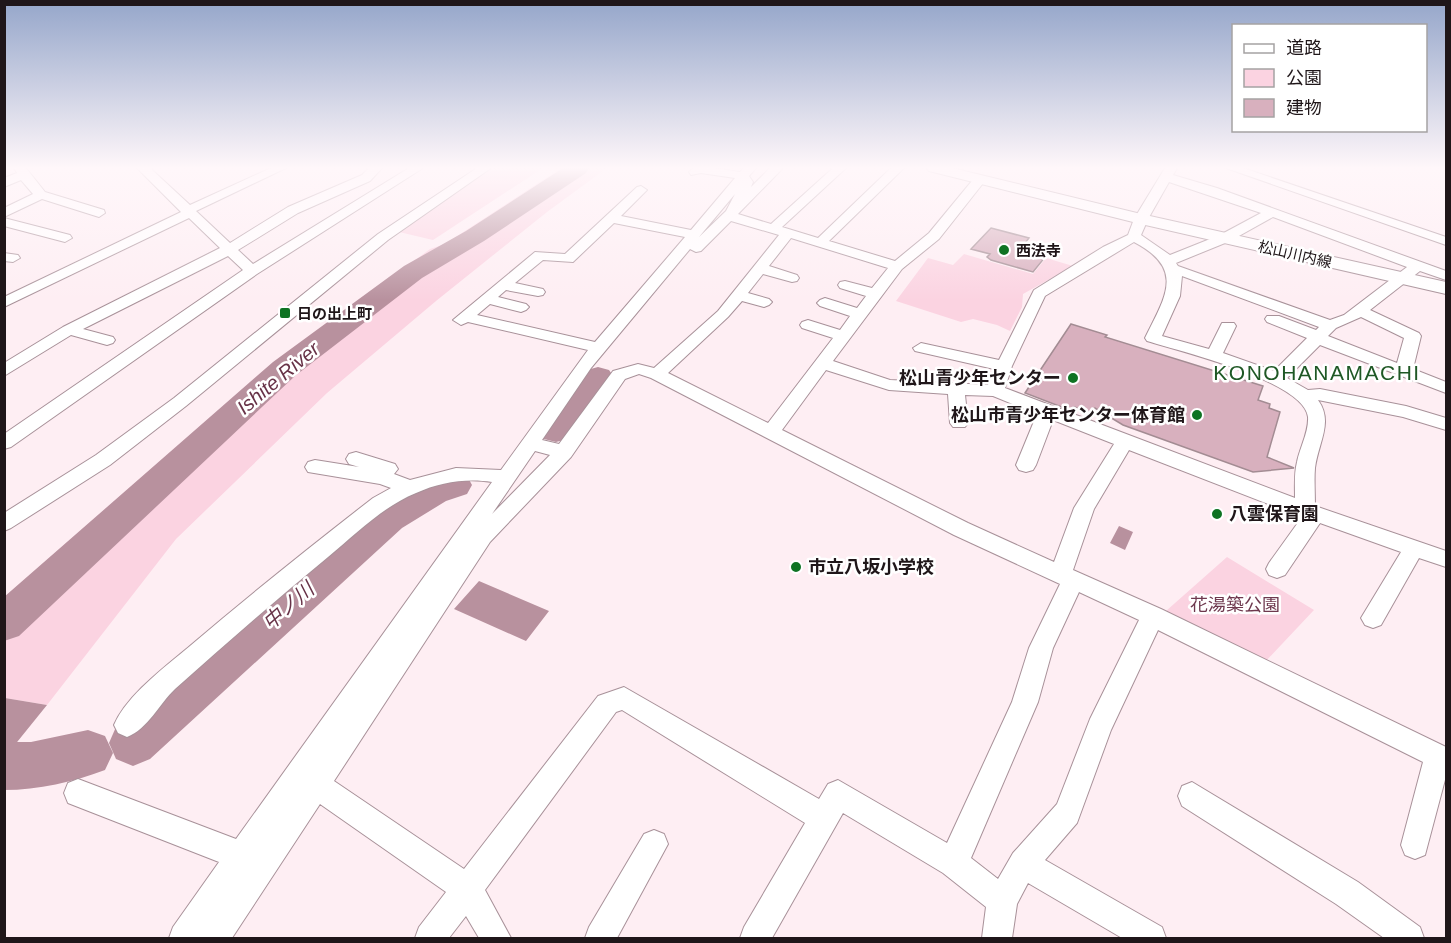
<svg xmlns="http://www.w3.org/2000/svg" width="1451" height="943" font-family="Arial,'Noto Sans JP',sans-serif">
  <style>
    .green { fill: #fbd3e1 }
    .water { fill: #b8919e }
    .lines { fill: none; stroke-linecap: round; stroke-linejoin: round }
    .river { fill: #b8919e; fill-rule: evenodd }
    .building { fill: #d8b0be; stroke: #a38c93; stroke-width: 1.5 }
    .minor-casing { stroke: #a89199; stroke-width: 2 }
    .major-casing { stroke: #a89199; stroke-width: 2 }
    .minor { fill: #fff; fill-rule: evenodd }
    .major { fill: #fff; fill-rule: evenodd }
    .poi-dot { fill: #0e7323; stroke: #fff; stroke-width: 2 }
    .labels { text-anchor: middle; dominant-baseline: central; stroke-width: 5; stroke-linejoin: round; paint-order: stroke }
    .far-poi-label { font-size: 15px; font-weight: bold; fill: #1f1619; stroke: #fff; text-anchor: start }
    .far-street-label { font-size: 15px; fill: #1f1619; stroke: #fff }
    .poi-label { font-size: 18px; font-weight: bold; fill: #1f1619; stroke: #fff; text-anchor: end }
    .park-label { font-size: 18px; fill: #6e384e; stroke: #fff }
    .water-label { font-size: 20px; font-style: italic; fill: #683348; stroke: #fff }
    .quarter-label { font-size: 21px; letter-spacing: 1.5px; fill: #1f5825; stroke: #fff }
  </style>
  <rect width="100%" height="100%" fill="#feeef3"/>
  <path class="green" d="M 492,168 L 543,168 L 433,240 L 399,232 Z
    M 561,168 L 607,168 L 547,212 L 436,301 L 327,393 L 176,539 L 47,705 L 5,698 L 5,626 L 21,609 L 5,619 L 4,606 L 274,365 L 430,249 L 445,244 Z
    M 964,254 L 1033,274 L 1046,258 L 1073,266 L 1023,294 L 1022,307 L 1010,331 L 997,325 L 973,319 L 961,322 L 896,301 L 928,258 L 953,265 Z
    M 1227,557 L 1314,610 L 1265,662 L 1166,611 Z"/>
  <path class="water" d="M 1119,526 L 1133,532 L 1125,550 L 1110,543 Z
    M 479,581 L 549,611 L 526,641 L 454,609 Z
    M 5,698 L 47,705 L 5,757 L 4,698 Z"/>
  <g class="lines">
    <path class="river" d="M 563,168 L 589,168 L 586,173 L 484,241 L 422,278 L 295,376 L 19,636 L 4,641 L 4,597 L 273,362 L 404,266 L 466,231 Z
      M 598,367 L 609,370 L 614,377 L 568,439 L 556,442 L 544,439 L 539,431 L 544,423 L 587,370 Z
      M 454,472 L 467,476 L 472,485 L 467,494 L 446,501 L 402,528 L 150,759 L 133,766 L 116,759 L 109,743 L 116,727 L 376,508 L 420,483 Z
      M 88,730 L 105,736 L 113,753 L 105,770 C 73,782 39,790 4,790 L 4,742 L 31,742 Z"/>
  </g>
  <path class="building" d="M 991,228 L 1029,238 L 1021,248 L 1046,256 L 1033,272 L 991,260 L 987,257 L 990,254 L 971,249 Z
    M 1071,324 L 1107,335 L 1105,337 L 1263,386 L 1258,400 L 1270,404 L 1269,408 L 1280,412 L 1267,457 L 1294,468 L 1253,472 L 1123,425 L 1095,408 L 1092,413 L 1074,407 L 1072,411 L 1025,393 Z"/>
  <g class="lines">
    <defs>
      <path id="minor" d="M 14,168 L 26,168 L 45,192 L 104,210 L 105,213 L 99,217 L 42,199 L 4,217 L 4,208 L 33,194 L 21,180 L 4,187 L 4,178 L 17,173 Z
        M 137,168 L 150,168 L 190,205 L 271,168 L 286,168 L 196,211 L 230,243 L 288,207 L 362,175 L 369,168 L 382,168 L 370,181 L 298,213 L 238,250 L 253,264 L 409,168 L 423,168 L 257,274 L 11,447 L 4,449 L 4,434 L 243,270 L 228,256 L 83,329 L 113,337 L 115,340 L 113,343 L 107,345 L 71,335 L 4,376 L 4,363 L 63,327 L 220,248 L 189,218 L 4,307 L 4,297 L 181,212 Z
        M 477,168 L 491,168 L 388,240 L 186,406 L 110,465 L 11,528 L 4,531 L 4,513 L 96,455 L 174,398 L 378,234 Z
        M 693,168 L 714,168 L 740,172 L 744,168 L 756,168 L 749,176 L 753,182 L 751,187 L 770,168 L 783,168 L 738,214 L 771,224 L 833,168 L 846,168 L 782,227 L 818,238 L 891,168 L 904,168 L 829,241 L 895,261 L 929,233 L 976,176 L 984,176 L 984,182 L 939,239 L 902,269 L 833,361 L 890,380 L 988,385 L 994,369 L 915,351 L 913,348 L 921,343 L 999,360 L 1034,290 L 1103,247 L 1128,235 L 1134,219 L 1165,168 L 1177,168 L 1173,175 L 1217,188 L 1446,271 L 1446,280 L 1420,271 L 1370,310 L 1419,333 L 1421,336 L 1413,369 L 1446,382 L 1446,393 L 1320,345 L 1287,378 L 1308,390 L 1320,389 L 1406,406 L 1446,418 L 1446,430 L 1403,417 L 1318,400 C 1334,422 1318,443 1315,468 C 1314,480 1315,493 1315,506 L 1446,551 L 1446,567 L 1419,558 L 1381,625 L 1373,628 L 1365,625 L 1361,618 L 1401,552 L 1320,523 L 1285,575 L 1277,578 L 1269,575 L 1266,569 L 1269,563 L 1302,517 L 1129,450 L 1094,509 L 1073,570 L 1161,609 L 1446,747 L 1446,776 L 1425,855 L 1415,859 L 1405,855 L 1401,845 L 1423,762 L 1158,630 L 1111,730 L 1077,823 L 1045,860 L 1162,927 L 1166,938 L 1122,938 L 1028,883 L 1017,904 L 1012,938 L 982,938 L 986,907 L 943,873 L 843,813 L 772,938 L 740,938 L 744,927 L 805,823 L 622,710 L 616,712 L 485,890 L 511,938 L 479,938 L 466,916 L 449,938 L 415,938 L 419,927 L 446,892 L 320,804 L 232,938 L 169,938 L 173,927 L 219,862 L 68,803 L 64,793 L 68,783 L 78,779 L 236,839 L 492,482 C 467,478 440,482 416,493 C 382,507 356,534 328,557 C 276,600 225,644 175,689 C 159,704 148,729 127,737 L 118,733 L 114,725 C 127,695 165,667 190,646 C 250,595 311,546 373,498 L 391,488 L 380,484 L 308,472 L 305,467 L 308,462 L 315,460 L 359,467 L 349,464 L 346,459 L 349,454 L 356,452 L 395,464 L 398,469 L 394,474 L 410,480 L 456,468 L 501,470 L 588,350 L 468,322 L 461,325 L 453,320 L 535,252 L 565,254 L 637,187 L 641,186 L 647,190 L 621,216 L 691,230 L 735,178 L 701,173 L 691,175 L 689,172 ZM 1169,182 L 1261,213 L 1220,235 L 1170,255 L 1141,235 L 1148,219 ZM 735,194 L 726,211 L 699,237 ZM 1273,217 L 1407,267 L 1344,315 L 1330,320 L 1178,266 L 1176,263 L 1230,241 ZM 731,221 L 779,235 L 718,311 L 654,368 L 638,364 L 613,371 L 559,444 L 542,440 L 591,368 L 690,249 L 696,252 L 701,251 ZM 614,223 L 685,237 L 595,342 L 477,315 L 490,304 L 521,312 L 526,310 L 529,307 L 526,304 L 498,297 L 506,290 L 538,296 L 543,295 L 545,292 L 543,289 L 515,283 L 543,260 L 573,262 ZM 791,238 L 888,268 L 872,288 L 845,281 L 840,282 L 838,285 L 840,288 L 866,296 L 857,308 L 825,298 L 820,300 L 817,303 L 820,306 L 850,316 L 840,330 L 808,320 L 802,322 L 800,325 L 802,328 L 833,338 L 768,423 L 668,373 L 728,317 L 742,301 L 764,307 L 769,305 L 772,302 L 769,299 L 748,293 L 763,274 L 792,282 L 797,281 L 799,278 L 797,275 L 769,266 ZM 1134,242 C 1186,269 1165,297 1145,338 L 1147,341 C 1179,351 1304,381 1308,417 C 1309,432 1300,447 1297,462 C 1294,474 1295,486 1295,498 L 1005,388 L 1012,366 L 1045,296 ZM 1182,276 L 1319,327 L 1316,330 L 1279,316 L 1267,316 L 1265,319 L 1267,322 L 1307,338 L 1274,371 L 1223,353 L 1236,326 L 1234,323 L 1222,323 L 1209,349 L 1162,336 L 1180,296 ZM 1361,317 L 1404,338 L 1397,363 L 1328,336 L 1336,328 ZM 826,370 L 889,390 L 948,394 L 950,423 L 953,427 L 965,427 L 968,423 L 965,395 L 993,396 L 1037,414 L 1016,465 L 1019,470 L 1026,472 L 1033,470 L 1036,465 L 1053,420 L 1114,444 L 1074,508 L 1054,562 L 968,523 L 782,430 ZM 639,374 L 651,378 L 954,535 L 1060,584 L 1029,648 L 1012,702 L 947,843 L 838,780 L 828,784 L 819,799 L 624,687 L 598,696 L 464,869 L 334,781 L 490,542 L 571,457 L 625,379 ZM 535,451 L 550,455 L 492,514 ZM 1079,592 L 1139,620 L 1090,719 L 1057,804 L 1013,853 L 998,879 L 971,858 L 1038,702 L 1053,648 Z
        M 1226,168 L 1243,168 L 1446,237 L 1446,245 Z
        M 4,218 L 70,235 L 72,238 L 65,242 L 4,226 Z
        M 4,253 L 18,255 L 20,258 L 13,262 L 4,261 Z
        M 1192,782 L 1358,882 L 1420,927 L 1424,938 L 1384,938 L 1336,904 L 1182,806 L 1178,796 L 1182,786 Z
        M 654,830 L 664,834 L 668,844 L 617,938 L 585,938 L 589,927 L 644,834 Z"/>
      <path id="major" d="M 926,168 L 952,168 L 1141,214 L 1446,282 L 1446,294 L 1141,224 L 929,171 Z"/>
    </defs>
    <use href="#minor" class="minor-casing"/>
    <use href="#major" class="major-casing"/>
    <use href="#minor" class="minor"/>
    <use href="#major" class="major"/>
  </g>
  <linearGradient id="sky" x2="0" y2="1"><stop stop-color="#95a6ca"/><stop offset="0.56" stop-color="#fff7fa"/><stop offset="1" stop-color="#fff7fa" stop-opacity="0"/></linearGradient>
  <rect width="1451" height="300" fill="url(#sky)"/>
  <g class="poi-dot">
    <circle cx="1004" cy="250" r="6"/>
    <rect x="279" y="307" width="12" height="12" rx="3"/>
    <circle cx="1073" cy="378" r="6"/>
    <circle cx="1197" cy="415" r="6"/>
    <circle cx="1217" cy="514" r="6"/>
    <circle cx="796" cy="567" r="6"/>
  </g>
  <g class="labels">
    <g class="far-poi-label">
      <text x="1016" y="250">西法寺</text>
      <text x="297" y="313">日の出上町</text>
    </g>
    <g class="far-street-label">
      <text transform="translate(1295 254) rotate(13)">松山川内線</text>
    </g>
    <g class="poi-label">
      <text x="1061" y="378">松山青少年センター</text>
      <text x="1185" y="415">松山市青少年センター体育館</text>
      <text x="1229" y="514" text-anchor="start">八雲保育園</text>
      <text x="808" y="567" text-anchor="start">市立八坂小学校</text>
    </g>
    <g class="park-label">
      <text x="1235" y="605">花湯築公園</text>
    </g>
    <g class="water-label">
      <text transform="translate(278 378) rotate(-40)">Ishite River</text>
      <text transform="translate(288 606) rotate(-41)">中ノ川</text>
    </g>
    <g class="quarter-label">
      <text x="1317" y="372">KONOHANAMACHI</text>
    </g>
  </g>
  <rect width="1451" height="943" fill="none" stroke="#1f1619" stroke-width="12"/>
  <rect x="1232" y="24" width="195" height="108" fill="#ffffff" stroke="#a5a2a3" stroke-width="1.5"/>
  <rect x="1244" y="44" width="30" height="9" fill="#ffffff" stroke="#a5a2a3" stroke-width="1.5"/>
  <text x="1286" y="54" font-size="18" fill="#1f1619">道路</text>
  <rect x="1244" y="69" width="30" height="18" fill="#fbd3e1" stroke="#a5a2a3" stroke-width="1.5"/>
  <text x="1286" y="84" font-size="18" fill="#1f1619">公園</text>
  <rect x="1244" y="99" width="30" height="18" fill="#d8b0be" stroke="#a5a2a3" stroke-width="1.5"/>
  <text x="1286" y="114" font-size="18" fill="#1f1619">建物</text>
</svg>
